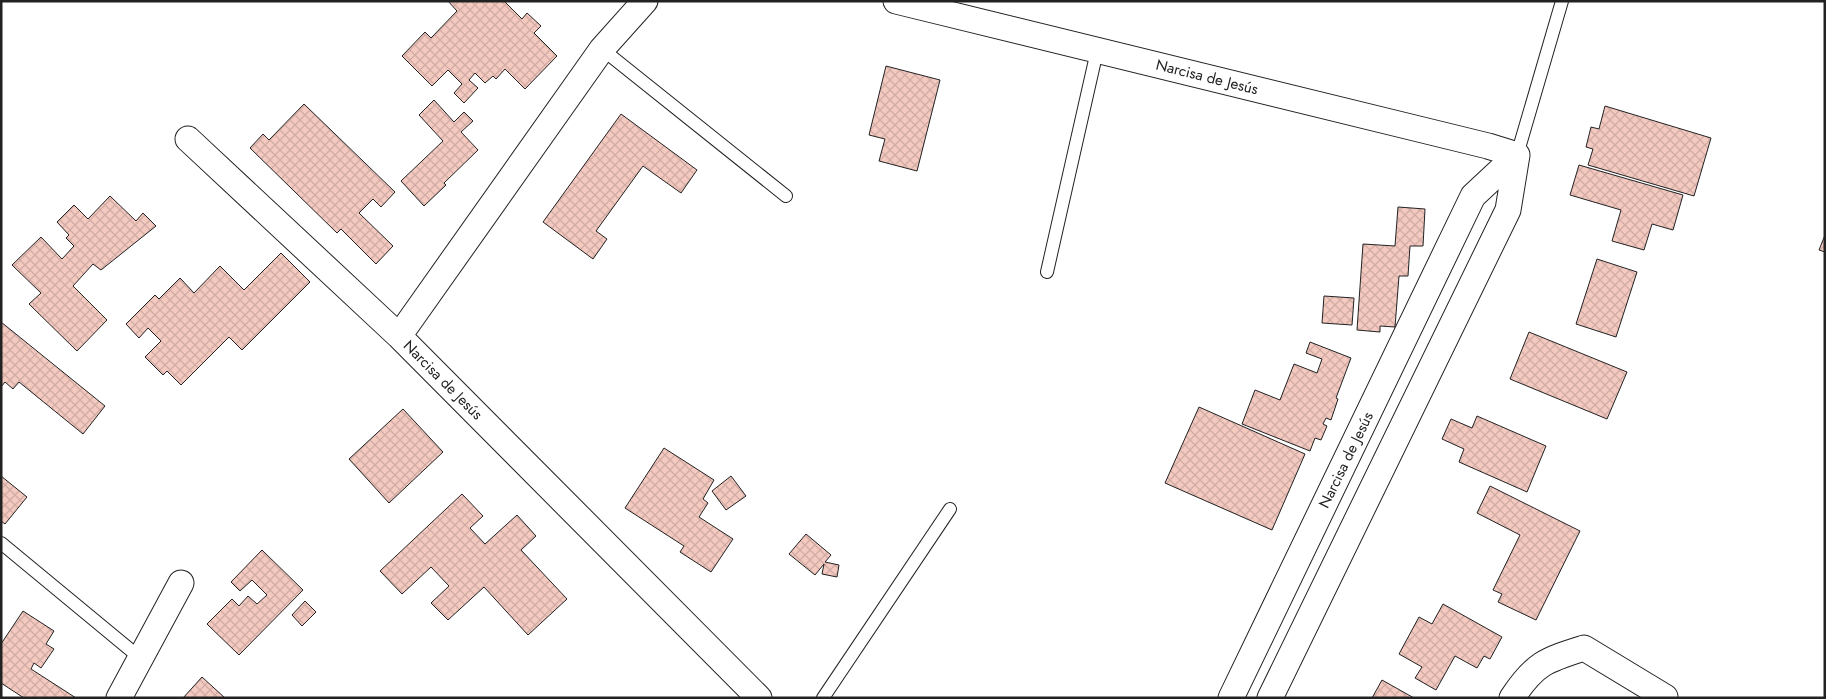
<svg xmlns="http://www.w3.org/2000/svg" width="1826" height="699" font-family="Jost,sans-serif">
  <style>
    .building { fill: url(#building-cross-hatch); stroke: #222 }
    .lines { fill: none; stroke-linecap: round; stroke-linejoin: round }
    .service-casing { stroke: #222; stroke-width: 14 }
    .minor-casing { stroke: #222; stroke-width: 27 }
    .service { stroke: #fff; stroke-width: 12 }
    .minor { stroke: #fff; stroke-width: 25 }
    .labels { text-anchor: middle; dominant-baseline: central; stroke-width: 4; stroke-linejoin: round; paint-order: stroke }
    .street-label { font-size: 15px; fill: #222; stroke: #fff }
  </style>
  <defs>
    <pattern id="building-cross-hatch" width="8" height="8" patternUnits="userSpaceOnUse" patternTransform="scale(1.25)"><rect width="8" height="8" fill="#f3c9c0"/><path d="M0 0l8 8M0 8l8-8" fill="none" stroke="#d0aca5"/></pattern>
  </defs>
  <rect width="100%" height="100%" fill="#fff"/>
  <path class="building" d="M 448,1 L 504,1 L 522,19 L 527,13 L 541,26 L 534,33 L 557,56 L 525,89 L 505,69 L 496,79 L 493,76 L 485,83 L 475,73 L 469,80 L 478,88 L 464,103 L 454,93 L 462,84 L 448,70 L 432,86 L 402,56 L 425,32 L 431,38 L 457,11 Z
    M 886,66 L 940,80 L 917,171 L 879,161 L 885,139 L 869,135 Z
    M 434,100 L 454,122 L 464,112 L 473,121 L 461,132 L 478,150 L 444,183 L 446,185 L 424,206 L 401,181 L 443,141 L 419,115 Z
    M 304,104 L 395,192 L 381,207 L 373,199 L 359,213 L 393,246 L 376,264 L 341,229 L 337,233 L 250,148 L 263,134 L 269,140 Z
    M 1605,106 L 1711,138 L 1694,196 L 1588,165 L 1593,149 L 1586,147 L 1591,127 L 1599,129 Z
    M 621,114 L 697,170 L 681,193 L 643,166 L 596,231 L 607,239 L 593,259 L 543,222 Z
    M 1579,165 L 1683,195 L 1673,230 L 1652,224 L 1644,250 L 1612,241 L 1621,210 L 1570,195 Z
    M 110,196 L 136,221 L 143,213 L 156,226 L 101,270 L 93,264 L 73,286 L 107,320 L 77,351 L 29,304 L 41,293 L 12,265 L 41,237 L 62,259 L 74,246 L 66,238 L 69,235 L 57,222 L 74,205 L 88,219 Z
    M 1398,207 L 1425,209 L 1423,246 L 1410,246 L 1408,276 L 1399,276 L 1395,327 L 1380,326 L 1380,332 L 1357,330 L 1363,244 L 1395,246 Z
    M 1825,235 L 1825,252 L 1819,250 Z
    M 281,253 L 310,282 L 242,350 L 229,337 L 181,385 L 167,371 L 163,375 L 145,357 L 161,341 L 148,328 L 139,338 L 126,324 L 155,295 L 159,299 L 180,278 L 194,293 L 220,266 L 244,290 Z
    M 1597,259 L 1637,272 L 1616,337 L 1576,324 Z
    M 1324,296 L 1354,298 L 1352,325 L 1322,323 Z
    M 1,322 L 105,406 L 83,434 L 19,382 L 13,389 L 5,382 L 1,387 Z
    M 1529,332 L 1627,372 L 1607,419 L 1510,379 Z
    M 1310,342 L 1351,358 L 1336,398 L 1338,399 L 1331,420 L 1326,418 L 1323,424 L 1327,426 L 1321,440 L 1315,438 L 1310,451 L 1242,424 L 1255,390 L 1280,400 L 1294,364 L 1317,373 L 1322,359 L 1306,353 Z
    M 1199,407 L 1305,454 L 1272,530 L 1165,483 Z
    M 403,409 L 443,452 L 389,503 L 349,459 Z
    M 1477,416 L 1546,446 L 1527,492 L 1459,462 L 1464,449 L 1442,439 L 1451,419 L 1472,428 Z
    M 664,448 L 714,480 L 703,499 L 708,503 L 699,517 L 733,539 L 711,572 L 680,552 L 684,546 L 625,508 Z
    M 1,476 L 27,497 L 5,524 L 1,521 Z
    M 731,476 L 746,496 L 726,510 L 712,491 Z
    M 1490,486 L 1580,531 L 1536,620 L 1498,602 L 1502,594 L 1493,590 L 1520,535 L 1477,513 Z
    M 462,494 L 483,516 L 470,528 L 485,544 L 517,515 L 536,536 L 521,550 L 567,599 L 528,635 L 484,587 L 448,620 L 431,603 L 449,586 L 431,567 L 402,594 L 380,571 Z
    M 806,534 L 831,555 L 825,562 L 839,565 L 837,577 L 822,574 L 824,564 L 815,575 L 789,554 Z
    M 262,550 L 303,590 L 239,655 L 207,624 L 232,599 L 239,606 L 248,596 L 257,604 L 267,595 L 252,580 L 240,591 L 231,582 Z
    M 305,601 L 316,612 L 302,626 L 292,615 Z
    M 1443,604 L 1502,637 L 1490,659 L 1484,656 L 1477,668 L 1455,656 L 1436,690 L 1415,678 L 1422,667 L 1399,654 L 1419,617 L 1432,624 Z
    M 23,611 L 54,631 L 46,644 L 54,649 L 41,668 L 34,663 L 31,669 L 76,698 L 24,698 L 1,683 L 1,644 Z
    M 202,677 L 225,698 L 183,698 Z
    M 1382,680 L 1414,698 L 1372,698 Z"/>
  <g class="lines">
    <defs>
      <path id="service" d="M 602,49 L 786,196
        M 1517,155 L 1562,1
        M 1047,272 L 1097,51
        M 1,543 L 139,657
        M 823,698 L 950,509"/>
      <path id="minor" d="M 896,1 L 1488,146 L 1517,155
        M 188,139 L 399,336 L 759,698
        M 399,336 L 602,49 L 645,1
        M 119,698 L 181,583
        M 1231,698 L 1473,196 L 1517,155
        M 1270,698 L 1508,210 L 1517,155
        M 1512,698 C 1535,663 1546,660 1584,648 L 1665,697"/>
    </defs>
    <use href="#service" class="service-casing"/>
    <use href="#minor" class="minor-casing"/>
    <use href="#service" class="service"/>
    <use href="#minor" class="minor"/>
  </g>
  <g class="labels">
    <g class="street-label">
      <text transform="translate(1207 77) rotate(14)">Narcisa de Jesús</text>
      <text transform="translate(443 380) rotate(45)">Narcisa de Jesús</text>
      <text transform="translate(1346 460) rotate(-64)">Narcisa de Jesús</text>
    </g>
  </g>
  <rect width="1826" height="699" fill="none" stroke="#222222" stroke-width="5"/>
</svg>
